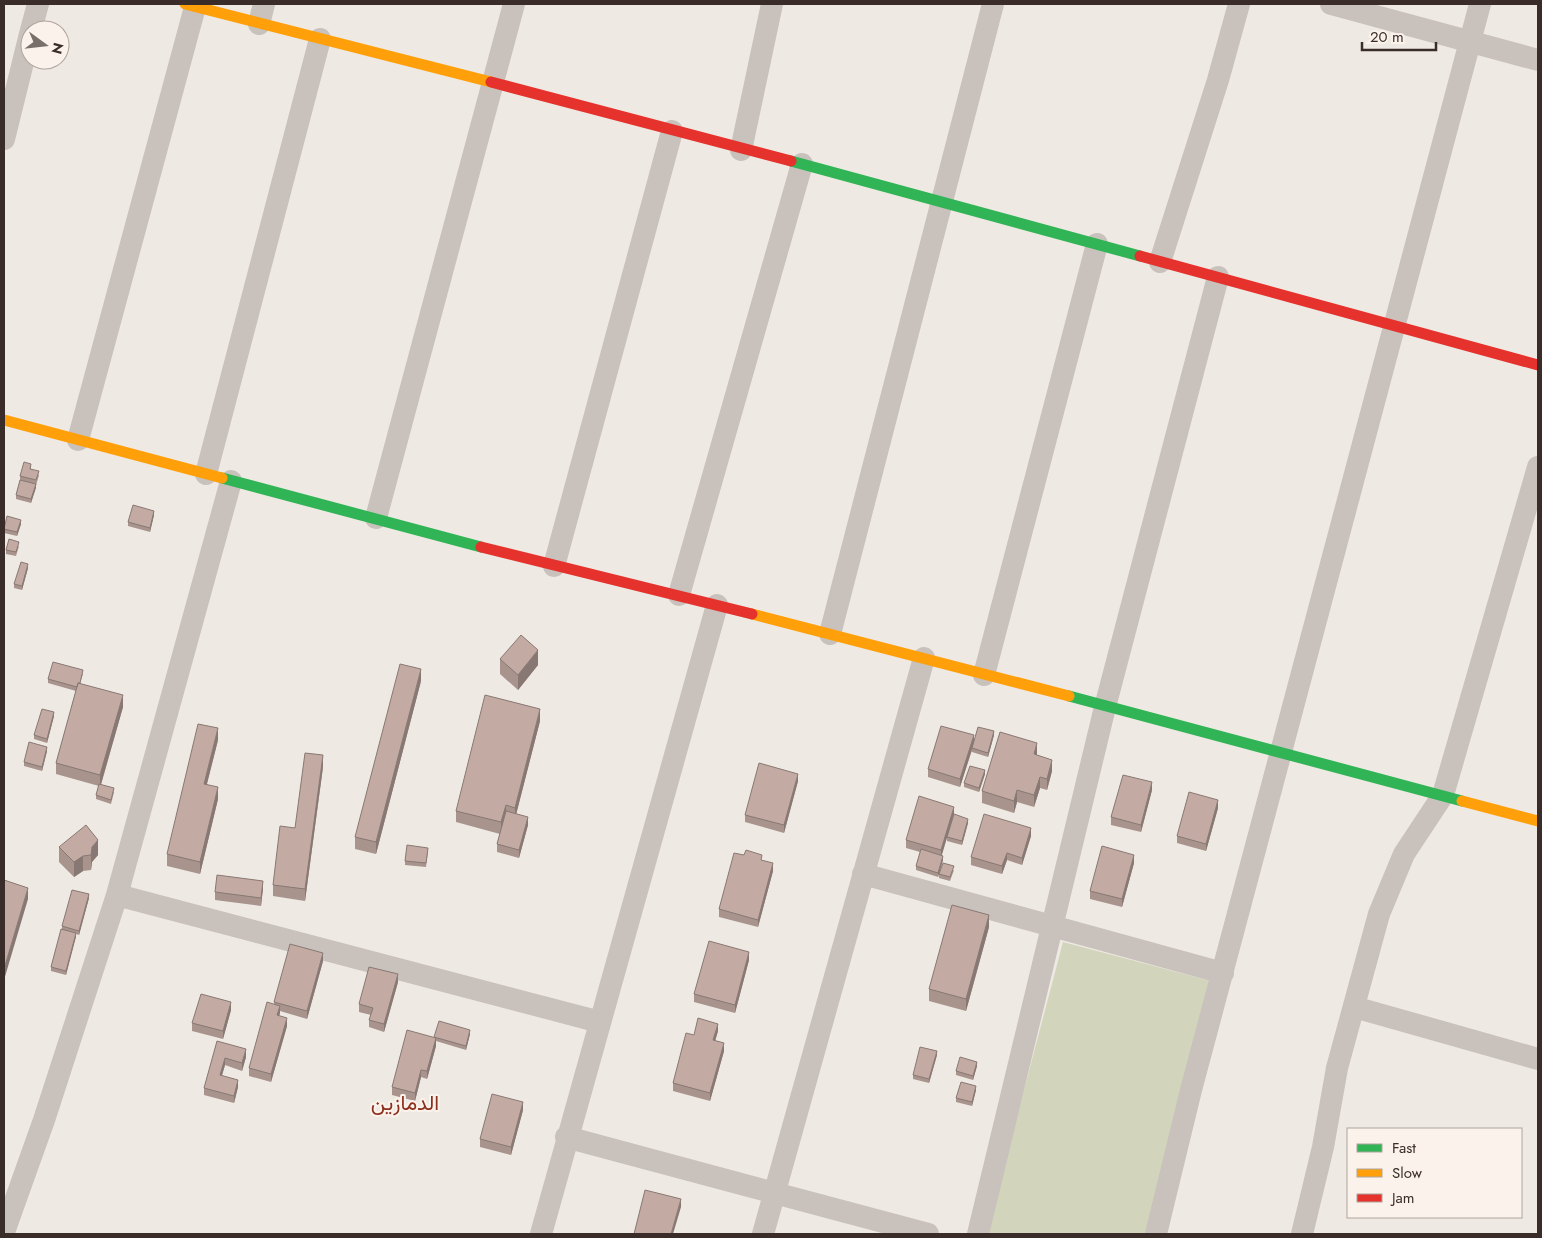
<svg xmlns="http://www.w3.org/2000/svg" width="1542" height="1238" font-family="Jost,Vazirmatn,sans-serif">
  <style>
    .green { fill: #d2d5bc }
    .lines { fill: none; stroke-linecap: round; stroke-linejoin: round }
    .street { stroke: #c8c1bc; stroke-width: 22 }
    .fast { stroke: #30b455; stroke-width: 11 }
    .slow { stroke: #ff9f0a; stroke-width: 11 }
    .jam { stroke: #e5322d; stroke-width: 11 }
    .wall { fill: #a8938d }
    .shaded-wall { fill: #887873 }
    .building { fill: #c3aba4; stroke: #887873 }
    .labels { text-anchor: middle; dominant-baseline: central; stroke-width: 4; stroke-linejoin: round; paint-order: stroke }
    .quarter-label { font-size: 21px; fill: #8d2f1e; stroke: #fbf3eb }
  </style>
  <rect width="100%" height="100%" fill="#efe9e3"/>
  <path class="green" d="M 1063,942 L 1211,981 L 1145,1234 L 986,1234 Z"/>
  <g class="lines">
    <path class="street" d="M 1331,4 L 1538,60
      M 259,24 L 264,4
      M 31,30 L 38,4
      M 4,139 L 30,34
      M 741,150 L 772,4
      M 1160,262 L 1218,80 L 1239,4
      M 78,440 L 195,7
      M 206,474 L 320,39
      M 376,518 L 514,4
      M 554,566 L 672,131
      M 679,595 L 802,164
      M 830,634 L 993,4
      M 984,675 L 1097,244
      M 863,874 L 1223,973
      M 117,895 L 600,1022
      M 1354,1007 L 1538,1059
      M 566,1137 L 928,1234
      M 4,1232 L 44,1120 L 117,895 L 231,481
      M 541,1234 L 717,605
      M 763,1234 L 924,658
      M 978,1234 L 1105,707 L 1218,277
      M 1156,1234 L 1191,1090 L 1480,4
      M 1302,1234 L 1323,1147 L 1337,1068 L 1379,914 L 1404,854 L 1443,795 L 1538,467"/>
    <path class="fast" d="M 791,161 L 1140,256
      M 222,478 L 481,547
      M 1069,696 L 1462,801"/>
    <path class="slow" d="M 185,4 L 491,82
      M 4,420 L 222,478
      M 752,614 L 1069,696
      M 1462,801 L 1538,821"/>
    <path class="jam" d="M 491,82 L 791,161
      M 1140,256 L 1538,365
      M 481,547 L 752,614"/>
  </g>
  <path class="wall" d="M 31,467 L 31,469 L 39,475 L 31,503 L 16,499 L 16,495 L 20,480 L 20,476 Z
    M 154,515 L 150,532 L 128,526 L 128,522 Z
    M 21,524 L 17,536 L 4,533 L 4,527 Z
    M 19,546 L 16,556 L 6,554 L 6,550 Z
    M 28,568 L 22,590 L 14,588 L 14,584 Z
    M 500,659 L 538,665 L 518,690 L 500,674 Z
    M 83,674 L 80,683 L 123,707 L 101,785 L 114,792 L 111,804 L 96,799 L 96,795 L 99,786 L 56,774 L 56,763 L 76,691 L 48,683 L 48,679 Z
    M 421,681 L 376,854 L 355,849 L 355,837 Z
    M 54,716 L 47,743 L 34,739 L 34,735 Z
    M 540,721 L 516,814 L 528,825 L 519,858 L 497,852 L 497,844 L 500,834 L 456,822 L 456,811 Z
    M 994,735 L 988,757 L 972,752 L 972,750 L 960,787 L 928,777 L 928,769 L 974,742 Z
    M 218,740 L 207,784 L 218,799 L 200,874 L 167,866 L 167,854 Z
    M 47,751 L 42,771 L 24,766 L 24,762 Z
    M 1037,755 L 1052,771 L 1047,790 L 1040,788 L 1034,807 L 1017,802 L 1014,813 L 982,803 L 982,791 Z
    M 323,767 L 305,901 L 273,896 L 273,885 L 295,828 Z
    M 985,774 L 979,792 L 964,787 L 964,783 Z
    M 798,781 L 784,833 L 745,822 L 745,815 Z
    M 1152,790 L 1141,832 L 1111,825 L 1111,817 Z
    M 1218,808 L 1206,851 L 1177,843 L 1177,836 Z
    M 954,814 L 941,856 L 943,860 L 938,877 L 916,870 L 916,866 L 920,852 L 906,848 L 906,840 Z
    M 968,823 L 962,845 L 947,841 L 947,837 Z
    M 1031,836 L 1022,865 L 1007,860 L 1002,874 L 971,865 L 971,857 Z
    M 59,847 L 98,855 L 92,862 L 91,870 L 83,871 L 74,877 L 59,862 Z
    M 428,852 L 426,867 L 405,865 L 405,861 Z
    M 762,860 L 773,871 L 758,927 L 719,917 L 719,909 Z
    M 1134,863 L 1122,907 L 1090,899 L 1090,891 Z
    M 954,870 L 950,881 L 939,878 L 939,874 Z
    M 263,888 L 261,906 L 215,900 L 215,892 Z
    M 89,898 L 79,935 L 76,934 L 66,975 L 51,971 L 51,967 L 62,929 L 62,926 Z
    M 989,927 L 966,1011 L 929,1001 L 929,989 Z
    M 749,960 L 735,1013 L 694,1002 L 694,994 Z
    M 323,961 L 307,1019 L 280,1011 L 279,1016 L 287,1026 L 271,1082 L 249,1076 L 249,1068 L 274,1004 L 274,1002 Z
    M 398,982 L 384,1032 L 369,1027 L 369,1020 L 371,1015 L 359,1012 L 359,1004 Z
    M 231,1010 L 223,1039 L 192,1031 L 192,1023 Z
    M 718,1031 L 715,1041 L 724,1051 L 710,1101 L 673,1091 L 673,1083 L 694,1035 Z
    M 470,1034 L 466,1050 L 436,1041 L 436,1046 L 427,1079 L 421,1077 L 415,1101 L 392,1095 L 392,1087 L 434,1038 Z
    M 217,1041 L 246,1057 L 242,1071 L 225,1065 L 222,1075 L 238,1087 L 234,1103 L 204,1095 L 204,1088 Z
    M 937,1055 L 929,1083 L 913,1079 L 913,1075 Z
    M 977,1066 L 973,1080 L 956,1075 L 956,1071 Z
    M 976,1090 L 972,1106 L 956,1102 L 956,1098 Z
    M 523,1110 L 511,1155 L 480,1147 L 480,1139 Z"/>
  <path class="shaded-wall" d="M 36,484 L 36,488 L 31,503 L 31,499 Z
    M 154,511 L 154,515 L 150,532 L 150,528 Z
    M 21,520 L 21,524 L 17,536 L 17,532 Z
    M 28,564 L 28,568 L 22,590 L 22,586 Z
    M 538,650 L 538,665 L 518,690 L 518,675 Z
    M 421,669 L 421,681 L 376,854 L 376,842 Z
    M 123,695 L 123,707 L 100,787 L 100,775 Z
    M 540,709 L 540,721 L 515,819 L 515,808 Z
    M 54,712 L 54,716 L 47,743 L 47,739 Z
    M 218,728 L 218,740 L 204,795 L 204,784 Z
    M 994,731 L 994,735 L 988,757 L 988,753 Z
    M 974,735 L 974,743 L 960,787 L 960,779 Z
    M 1037,743 L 1037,755 L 1034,754 Z
    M 47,747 L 47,751 L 42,771 L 42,767 Z
    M 323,755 L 323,767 L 305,901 L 305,889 Z
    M 1052,760 L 1052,771 L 1047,790 L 1047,779 Z
    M 985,770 L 985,774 L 979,792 L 979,788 Z
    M 798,774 L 798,781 L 784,833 L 784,825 Z
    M 1040,777 L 1040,788 L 1034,807 L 1034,795 Z
    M 1152,782 L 1152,790 L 1141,832 L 1141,825 Z
    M 218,787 L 218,799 L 200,874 L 200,862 Z
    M 1017,790 L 1017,802 L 1014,813 L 1014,801 Z
    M 1218,800 L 1218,808 L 1206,851 L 1206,844 Z
    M 506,805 L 506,817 L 501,834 L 501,822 Z
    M 954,807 L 954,814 L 941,858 L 941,850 Z
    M 528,817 L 528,825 L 519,858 L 519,850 Z
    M 968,819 L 968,823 L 962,845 L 962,841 Z
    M 1031,828 L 1031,836 L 1022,865 L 1022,858 Z
    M 98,840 L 98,855 L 92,862 L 91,870 L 91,855 L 92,847 Z
    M 1007,853 L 1007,860 L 1002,874 L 1002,866 Z
    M 1134,855 L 1134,863 L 1122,907 L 1122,899 Z
    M 83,856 L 83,871 L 74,877 L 74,862 Z
    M 943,856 L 943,860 L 938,877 L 938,873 Z
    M 773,863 L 773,871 L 758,927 L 758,920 Z
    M 263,881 L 263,888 L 261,906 L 261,898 Z
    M 28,888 L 28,899 L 4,980 L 4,969 Z
    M 89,894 L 89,898 L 79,935 L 79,931 Z
    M 989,915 L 989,927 L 966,1011 L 966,999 Z
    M 76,933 L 76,937 L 66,975 L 66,971 Z
    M 749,952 L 749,960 L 735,1013 L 735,1005 Z
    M 323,953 L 323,961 L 307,1019 L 307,1011 Z
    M 398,974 L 398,982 L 384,1032 L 384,1024 Z
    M 231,1002 L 231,1010 L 223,1039 L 223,1031 Z
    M 280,1006 L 280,1013 L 277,1023 L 277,1015 Z
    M 287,1018 L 287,1026 L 271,1082 L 271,1074 Z
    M 718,1024 L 718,1031 L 713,1048 L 713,1040 Z
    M 470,1030 L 470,1034 L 466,1050 L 466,1046 Z
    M 436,1038 L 436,1046 L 427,1079 L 427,1071 Z
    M 724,1043 L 724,1051 L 710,1101 L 710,1093 Z
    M 246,1049 L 246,1057 L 242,1071 L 242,1063 Z
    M 937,1051 L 937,1055 L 929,1083 L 929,1079 Z
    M 225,1058 L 225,1065 L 220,1082 L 220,1075 Z
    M 977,1062 L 977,1066 L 973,1080 L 973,1076 Z
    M 421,1070 L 421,1077 L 415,1101 L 415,1093 Z
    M 238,1080 L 238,1087 L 234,1103 L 234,1096 Z
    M 976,1086 L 976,1090 L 972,1106 L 972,1102 Z
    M 523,1102 L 523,1110 L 511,1155 L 511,1147 Z
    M 681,1199 L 681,1207 L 673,1234 L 671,1234 Z"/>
  <path class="building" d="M 24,462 L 31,464 L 30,469 L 39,471 L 36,480 L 20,476 Z
    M 20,480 L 36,484 L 31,499 L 16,495 Z
    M 133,505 L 154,511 L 150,528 L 128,522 Z
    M 7,516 L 21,520 L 17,532 L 4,529 Z
    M 9,539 L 19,542 L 16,552 L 6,550 Z
    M 21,562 L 28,564 L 22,586 L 14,584 Z
    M 521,635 L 538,650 L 518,675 L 500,659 Z
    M 53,662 L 83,670 L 80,683 L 78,683 L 77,687 L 48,679 Z
    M 400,664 L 421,669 L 376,842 L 355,837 Z
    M 78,683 L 123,695 L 100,775 L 56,763 Z
    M 485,695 L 540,709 L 515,808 L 506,805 L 501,822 L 456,811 Z
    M 42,709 L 54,712 L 47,739 L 34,735 Z
    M 198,724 L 218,728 L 204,784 L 218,787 L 200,862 L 167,854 Z
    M 941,726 L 974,735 L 960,779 L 928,769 Z
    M 978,727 L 994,731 L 988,753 L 972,748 Z
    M 1000,732 L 1037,743 L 1034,754 L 1052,760 L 1047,779 L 1040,777 L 1034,795 L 1017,790 L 1014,801 L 982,791 Z
    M 29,742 L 47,747 L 42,767 L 24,762 Z
    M 305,753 L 323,755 L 305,889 L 273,885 L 280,826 L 295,828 Z
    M 759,763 L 798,774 L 784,825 L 745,815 Z
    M 970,766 L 985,770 L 979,788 L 964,783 Z
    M 1123,775 L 1152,782 L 1141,825 L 1111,817 Z
    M 99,784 L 114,788 L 111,800 L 96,795 Z
    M 1189,792 L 1218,800 L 1206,844 L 1177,836 Z
    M 919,796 L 954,807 L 941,850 L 906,840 Z
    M 506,811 L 528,817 L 519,850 L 497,844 Z
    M 954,814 L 968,819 L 962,841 L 947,837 Z
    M 984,814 L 1031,828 L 1022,858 L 1007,853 L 1002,866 L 971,857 Z
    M 86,825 L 98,840 L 92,847 L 91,855 L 83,856 L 74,862 L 59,847 Z
    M 407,845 L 428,848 L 426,863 L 405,861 Z
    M 1102,846 L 1134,855 L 1122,899 L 1090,891 Z
    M 921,849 L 943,856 L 938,873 L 916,866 Z
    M 746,850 L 762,855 L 761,860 L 773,863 L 758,920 L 719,909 L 734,853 L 744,855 Z
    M 943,863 L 954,866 L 950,877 L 939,874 Z
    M 217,875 L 263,881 L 261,898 L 215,892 Z
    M 4,880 L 28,888 L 4,969 Z
    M 72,890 L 89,894 L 79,931 L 62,926 Z
    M 952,905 L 989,915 L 966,999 L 929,989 Z
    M 61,929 L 76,933 L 66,971 L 51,967 Z
    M 709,941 L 749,952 L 735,1005 L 694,994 Z
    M 290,944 L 323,953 L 307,1011 L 274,1002 Z
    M 369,967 L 398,974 L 384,1024 L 369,1020 L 373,1008 L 359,1004 Z
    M 201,994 L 231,1002 L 223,1031 L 192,1023 Z
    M 267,1002 L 280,1006 L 277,1015 L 287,1018 L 271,1074 L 249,1068 Z
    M 698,1018 L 718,1024 L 713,1040 L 724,1043 L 710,1093 L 673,1083 L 686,1033 L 694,1035 Z
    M 439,1021 L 470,1030 L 466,1046 L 434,1037 Z
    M 407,1030 L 436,1038 L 427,1071 L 421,1070 L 415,1093 L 392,1087 Z
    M 217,1041 L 246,1049 L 242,1063 L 225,1058 L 220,1075 L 238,1080 L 234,1096 L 204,1088 Z
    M 920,1047 L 937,1051 L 929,1079 L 913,1075 Z
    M 960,1057 L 977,1062 L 973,1076 L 956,1071 Z
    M 961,1082 L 976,1086 L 972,1102 L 956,1098 Z
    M 492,1094 L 523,1102 L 511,1147 L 480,1139 Z
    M 645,1190 L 681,1199 L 671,1234 L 634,1234 Z"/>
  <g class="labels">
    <g class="quarter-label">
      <text x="405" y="1103">الدمازين</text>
    </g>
  </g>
  <rect width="1542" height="1238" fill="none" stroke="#3a2d29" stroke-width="10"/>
  <rect x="1347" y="1128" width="175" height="90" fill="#fbf3eb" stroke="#aea49d"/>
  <rect x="1357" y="1144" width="25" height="8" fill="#30b455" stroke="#aea49d"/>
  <text x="1392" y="1153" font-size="15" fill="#3a2d29">Fast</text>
  <rect x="1357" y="1169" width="25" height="8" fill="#ff9f0a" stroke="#aea49d"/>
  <text x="1392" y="1178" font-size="15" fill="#3a2d29">Slow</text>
  <rect x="1357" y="1194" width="25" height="8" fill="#e5322d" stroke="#aea49d"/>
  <text x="1392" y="1203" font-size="15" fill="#3a2d29">Jam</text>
  <g transform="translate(45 45) rotate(105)"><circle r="24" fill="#fbf3eb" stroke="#aea49d"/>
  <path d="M0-4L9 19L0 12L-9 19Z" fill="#796f6a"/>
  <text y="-8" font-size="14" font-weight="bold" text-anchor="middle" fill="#3a2d29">N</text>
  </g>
  <path d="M1362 42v8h74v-8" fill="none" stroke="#3a2d29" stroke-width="2.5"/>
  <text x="1370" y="42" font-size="15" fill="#3a2d29" stroke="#fbf3eb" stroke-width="4" paint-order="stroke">20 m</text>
</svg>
